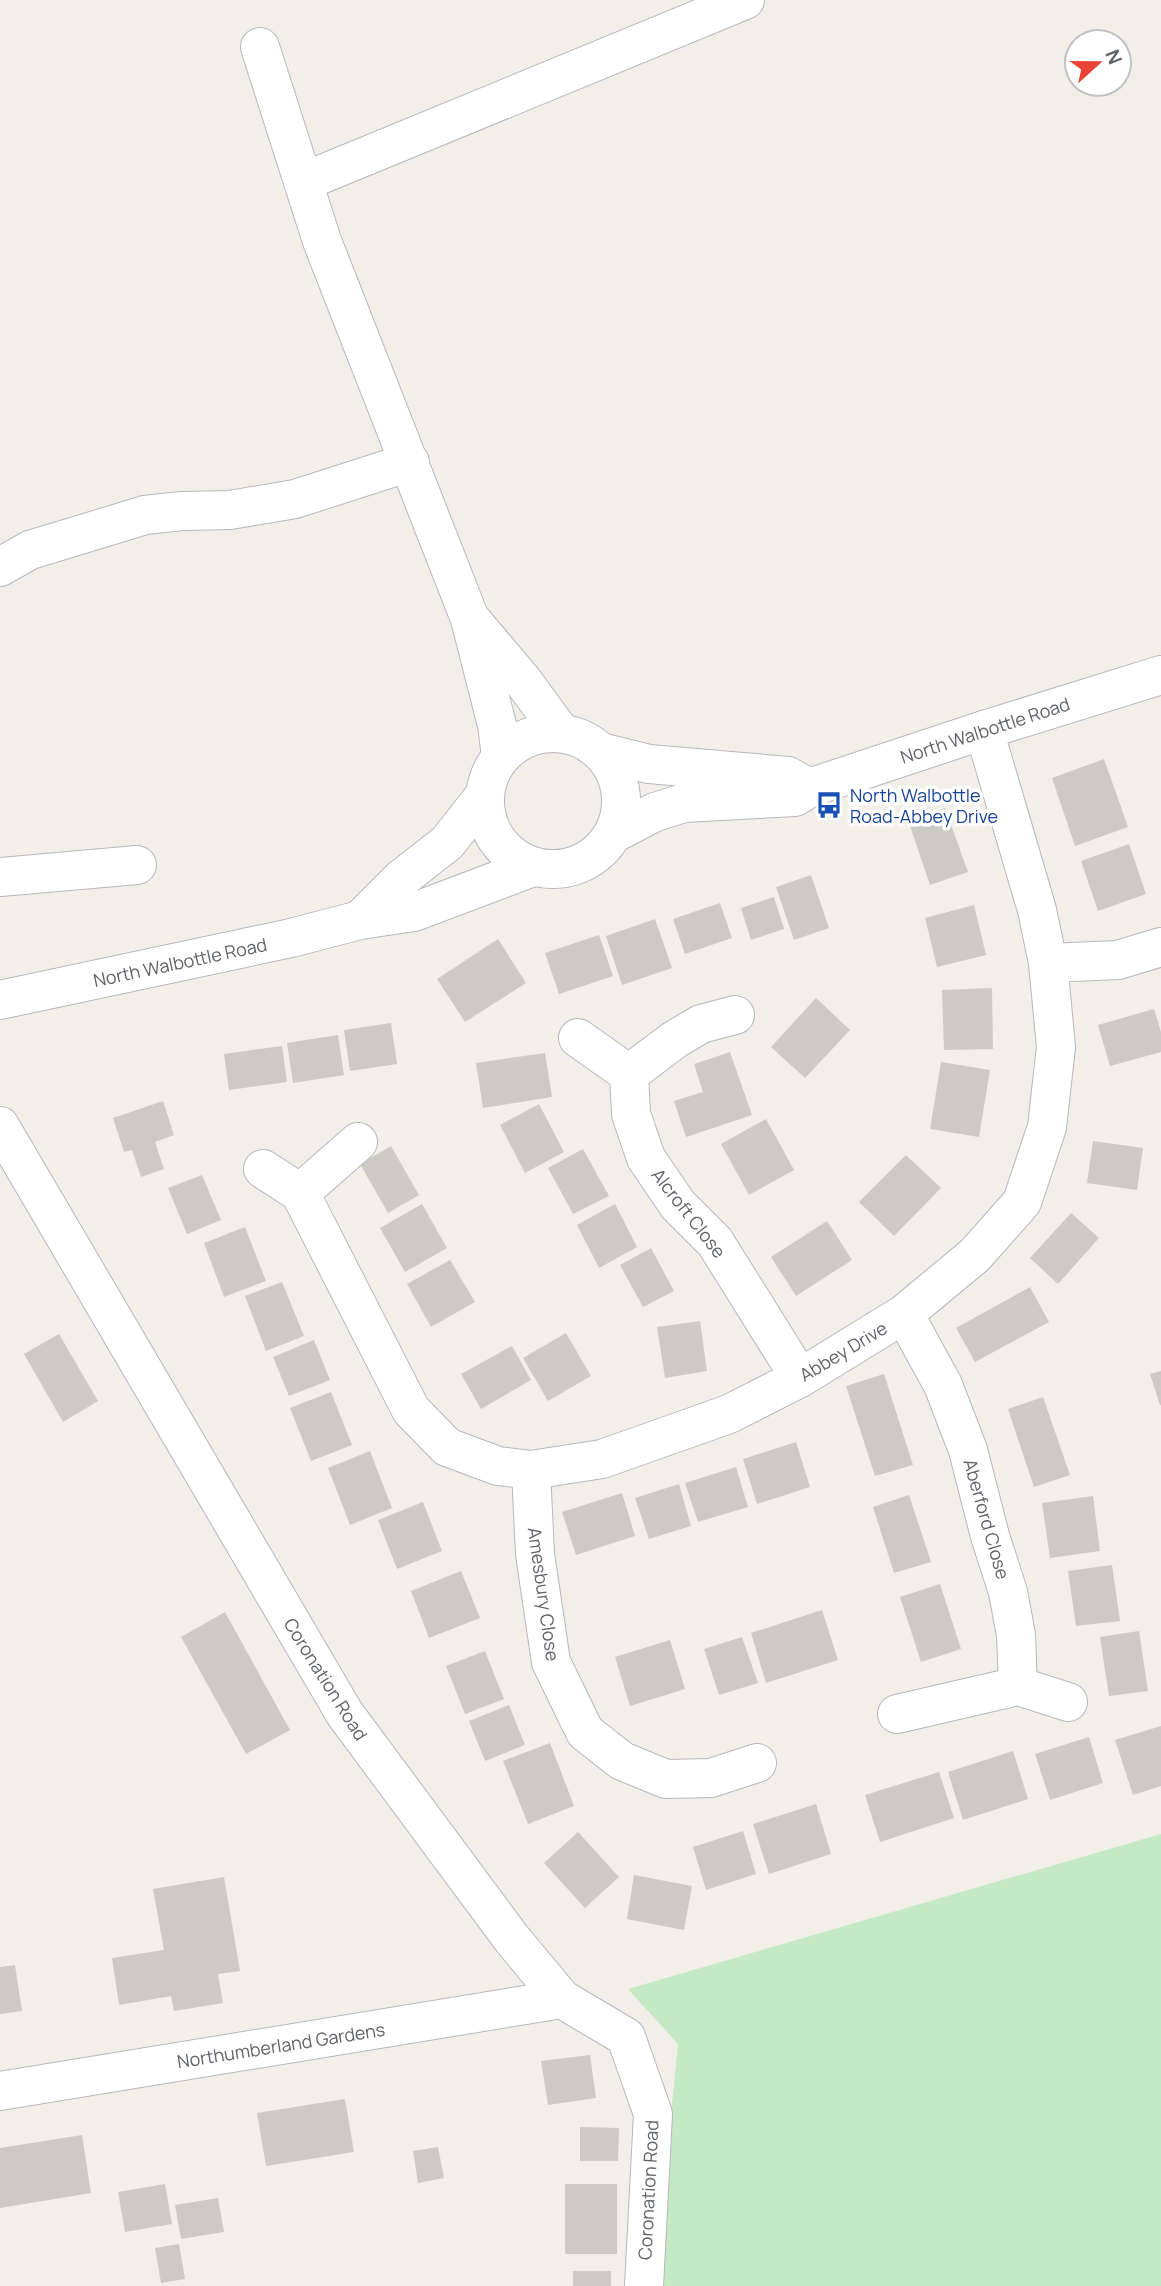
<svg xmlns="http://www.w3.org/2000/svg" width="1161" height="2286" font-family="Manrope,sans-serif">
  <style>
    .green { fill: #c5e8c5 }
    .building { fill: #cccac5 }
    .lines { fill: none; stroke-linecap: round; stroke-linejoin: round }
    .minor-casing { stroke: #b5b8bc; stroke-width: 40 }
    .tertiary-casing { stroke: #b5b8bc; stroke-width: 40 }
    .minor { stroke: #fff; stroke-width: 38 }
    .tertiary { stroke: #fff; stroke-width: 38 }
    .labels { text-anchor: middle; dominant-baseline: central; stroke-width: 7; stroke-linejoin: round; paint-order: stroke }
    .street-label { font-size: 18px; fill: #5f6368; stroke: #fff }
    .transit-label { font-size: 18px; fill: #164399; stroke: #fff; text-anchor: start }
  </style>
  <rect width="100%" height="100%" fill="#f1efe8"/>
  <path class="green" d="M 1161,1834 L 1161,2286 L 654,2286 L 678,2044 L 628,1989 Z"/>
  <path class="building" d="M 1104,759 L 1128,827 L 1075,846 L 1052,778 Z
    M 945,808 L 968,872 L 930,885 L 908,820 Z
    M 1129,844 L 1146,894 L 1098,911 L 1081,861 Z
    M 811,875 L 829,928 L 794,940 L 776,887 Z
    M 774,897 L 784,929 L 751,940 L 741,908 Z
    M 720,903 L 732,938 L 685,954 L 673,919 Z
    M 974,905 L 986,955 L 937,967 L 925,918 Z
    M 655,919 L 672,968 L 622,985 L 606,936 Z
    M 599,935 L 613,976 L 559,994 L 545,953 Z
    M 498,939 L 526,983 L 465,1022 L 437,979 Z
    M 992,988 L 993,1049 L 944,1050 L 942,990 Z
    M 816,998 L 850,1030 L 805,1078 L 771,1047 Z
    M 1154,1009 L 1161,1032 L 1161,1052 L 1110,1066 L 1098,1025 Z
    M 391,1023 L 397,1064 L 350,1071 L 344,1030 Z
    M 338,1035 L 344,1075 L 293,1083 L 287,1043 Z
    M 282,1046 L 287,1082 L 229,1090 L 224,1054 Z
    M 730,1052 L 752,1115 L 686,1137 L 674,1101 L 703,1092 L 694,1064 Z
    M 545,1053 L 552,1097 L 483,1108 L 476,1063 Z
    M 941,1062 L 990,1070 L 979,1137 L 930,1129 Z
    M 163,1101 L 174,1135 L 155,1142 L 164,1169 L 141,1177 L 132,1150 L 124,1152 L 113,1118 Z
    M 539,1104 L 564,1152 L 525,1173 L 500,1125 Z
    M 766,1119 L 794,1170 L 749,1195 L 721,1144 Z
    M 1093,1141 L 1143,1148 L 1137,1190 L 1087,1183 Z
    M 391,1146 L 419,1195 L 388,1213 L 360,1164 Z
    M 583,1149 L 609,1196 L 573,1214 L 548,1168 Z
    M 906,1155 L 941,1188 L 894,1236 L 859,1202 Z
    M 202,1175 L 221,1220 L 187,1234 L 168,1188 Z
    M 422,1204 L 447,1248 L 405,1272 L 380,1228 Z
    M 615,1204 L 637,1247 L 599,1268 L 577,1225 Z
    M 1071,1213 L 1099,1238 L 1058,1284 L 1030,1258 Z
    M 827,1221 L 852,1260 L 796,1296 L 771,1257 Z
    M 245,1227 L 266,1281 L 224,1297 L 204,1243 Z
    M 651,1248 L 674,1291 L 643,1307 L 620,1265 Z
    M 450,1260 L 475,1302 L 431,1327 L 407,1284 Z
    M 282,1282 L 304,1336 L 266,1351 L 245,1296 Z
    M 1030,1287 L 1049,1322 L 975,1362 L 956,1328 Z
    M 700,1321 L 707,1371 L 665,1378 L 657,1327 Z
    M 566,1333 L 591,1376 L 548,1401 L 523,1358 Z
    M 59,1334 L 98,1401 L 63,1422 L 24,1354 Z
    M 314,1340 L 330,1380 L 289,1396 L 273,1357 Z
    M 512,1346 L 531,1380 L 481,1409 L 461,1374 Z
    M 1161,1371 L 1161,1405 L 1160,1405 L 1150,1374 Z
    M 884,1374 L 913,1465 L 875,1476 L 846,1386 Z
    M 331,1392 L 352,1445 L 311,1461 L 290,1408 Z
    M 1043,1397 L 1070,1475 L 1034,1487 L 1008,1409 Z
    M 796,1442 L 810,1487 L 757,1504 L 743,1459 Z
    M 370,1451 L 392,1508 L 350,1525 L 328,1468 Z
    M 736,1467 L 748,1507 L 698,1522 L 685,1483 Z
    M 679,1484 L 691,1526 L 649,1539 L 635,1498 Z
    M 622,1493 L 635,1536 L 576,1555 L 562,1512 Z
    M 909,1495 L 931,1562 L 894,1573 L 873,1507 Z
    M 1093,1496 L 1100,1551 L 1050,1558 L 1042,1503 Z
    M 423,1502 L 442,1551 L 397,1569 L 378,1520 Z
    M 1112,1565 L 1120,1621 L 1076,1626 L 1068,1571 Z
    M 461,1571 L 480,1618 L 429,1638 L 411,1591 Z
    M 940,1584 L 961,1649 L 921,1662 L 900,1597 Z
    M 822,1610 L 838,1660 L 766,1683 L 751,1633 Z
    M 225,1612 L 290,1730 L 246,1754 L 181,1637 Z
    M 1139,1631 L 1148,1691 L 1109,1696 L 1100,1637 Z
    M 742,1637 L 758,1683 L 719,1695 L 704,1649 Z
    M 670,1640 L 685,1689 L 630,1706 L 615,1657 Z
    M 485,1651 L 504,1699 L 465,1714 L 446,1666 Z
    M 509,1705 L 525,1745 L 485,1761 L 469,1721 Z
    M 1161,1726 L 1161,1786 L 1133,1795 L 1115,1740 Z
    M 1089,1737 L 1103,1783 L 1050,1800 L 1035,1754 Z
    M 550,1743 L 574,1806 L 528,1824 L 503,1761 Z
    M 1013,1751 L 1028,1799 L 963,1820 L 948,1772 Z
    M 939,1772 L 954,1818 L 880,1842 L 865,1795 Z
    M 816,1804 L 831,1854 L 769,1874 L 753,1824 Z
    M 743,1831 L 756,1874 L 706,1890 L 693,1847 Z
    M 578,1832 L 619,1877 L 585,1908 L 544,1863 Z
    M 634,1875 L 692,1886 L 684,1930 L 627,1919 Z
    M 224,1877 L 240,1971 L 218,1974 L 223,2003 L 174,2011 L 171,1996 L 119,2005 L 112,1958 L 164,1950 L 153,1889 Z
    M 15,1965 L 22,2011 L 0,2014 L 0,1967 Z
    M 590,2055 L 596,2098 L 548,2105 L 541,2061 Z
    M 345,2099 L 354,2152 L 266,2166 L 257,2113 Z
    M 580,2127 L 619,2128 L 618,2161 L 580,2161 Z
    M 82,2135 L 91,2193 L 0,2208 L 0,2148 Z
    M 438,2147 L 444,2178 L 418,2183 L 413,2151 Z
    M 165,2184 L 172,2224 L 125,2232 L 118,2192 Z
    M 565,2184 L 617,2184 L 617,2254 L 565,2254 Z
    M 218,2198 L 224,2232 L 181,2239 L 175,2205 Z
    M 179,2244 L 185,2279 L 161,2283 L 155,2248 Z
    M 573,2271 L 611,2271 L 611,2286 L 573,2286 Z"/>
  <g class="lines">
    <defs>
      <path id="minor" d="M 260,47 L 322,241 L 470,619 L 497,725 L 501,756
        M 303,182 L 745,0
        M 0,567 L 30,550 L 145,515 L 182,511 L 230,510 L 295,499 L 410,462
        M 474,623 L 523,681 L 561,733
        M 0,877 L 137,865
        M 1048,963 L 1118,960 L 1161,947
        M 578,1038 L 629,1074 L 674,1040 L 701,1024 L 735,1015
        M 629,1074 L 631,1114 L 646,1158 L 678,1205 L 715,1242 L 800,1378
        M 0,1126 L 345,1714 L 512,1939 L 562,1999 L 626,2037 L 653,2114 L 644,2286
        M 263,1169 L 300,1193 L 358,1142
        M 300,1193 L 411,1410 L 447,1447 L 498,1466 L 531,1470 L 602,1459 L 729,1414 L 800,1378 L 904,1314 L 975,1255 L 1022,1202 L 1047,1127 L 1056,1047 L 1048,963 L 1037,910 L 984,730
        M 904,1314 L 943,1385 L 968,1450 L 990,1536 L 1008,1592 L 1016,1635 L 1018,1686 L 1068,1702
        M 531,1470 L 535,1554 L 551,1662 L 585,1732 L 622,1761 L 666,1779 L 711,1778 L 757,1763
        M 897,1714 L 1018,1686
        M 0,2091 L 562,1999"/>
      <path id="tertiary" d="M485 801a68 68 0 1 1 136 0a68 68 0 1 1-136 0Z
        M 600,752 L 649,764 L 788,776 L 809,788
        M 613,834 L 655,812 L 684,803 L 795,797 L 809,788 L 984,730 L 1161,675
        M 360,920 L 402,878 L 447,843 L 484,796
        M 0,1000 L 291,938 L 360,920 L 414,912 L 533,867"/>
    </defs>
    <use href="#minor" class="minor-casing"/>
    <use href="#tertiary" class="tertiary-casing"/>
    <use href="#minor" class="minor"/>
    <use href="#tertiary" class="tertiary"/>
  </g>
  <defs>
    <symbol id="bus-bare" viewBox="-9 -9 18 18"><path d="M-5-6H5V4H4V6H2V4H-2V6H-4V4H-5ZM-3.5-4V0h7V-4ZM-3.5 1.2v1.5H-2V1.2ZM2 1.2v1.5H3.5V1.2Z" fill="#1a4fb4" stroke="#fff" stroke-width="2.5" paint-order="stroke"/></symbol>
  </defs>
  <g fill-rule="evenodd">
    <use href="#bus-bare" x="810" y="786" width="38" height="38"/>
  </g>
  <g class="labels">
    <g class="street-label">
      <text transform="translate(985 730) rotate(-18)">North Walbottle Road</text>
      <text transform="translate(180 962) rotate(-12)">North Walbottle Road</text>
      <text transform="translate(689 1213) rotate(52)">Alcroft Close</text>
      <text transform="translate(843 1351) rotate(-31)">Abbey Drive</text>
      <text transform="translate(987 1519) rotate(74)">Aberford Close</text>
      <text transform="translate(544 1594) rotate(82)">Amesbury Close</text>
      <text transform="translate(326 1679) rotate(58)">Coronation Road</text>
      <text transform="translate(281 2045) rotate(-9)">Northumberland Gardens</text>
      <text transform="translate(648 2190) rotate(-87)">Coronation Road</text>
    </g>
    <g class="transit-label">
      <text x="850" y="795">North Walbottle<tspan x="850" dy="21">Road-Abbey Drive</tspan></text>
    </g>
  </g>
  <g transform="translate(1098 63) rotate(69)"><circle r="33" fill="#ffffff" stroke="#bfc1c3" stroke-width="2"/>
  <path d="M0-5L12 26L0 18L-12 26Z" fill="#ea4335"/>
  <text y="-10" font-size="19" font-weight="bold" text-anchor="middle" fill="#5f6368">N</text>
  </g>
</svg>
